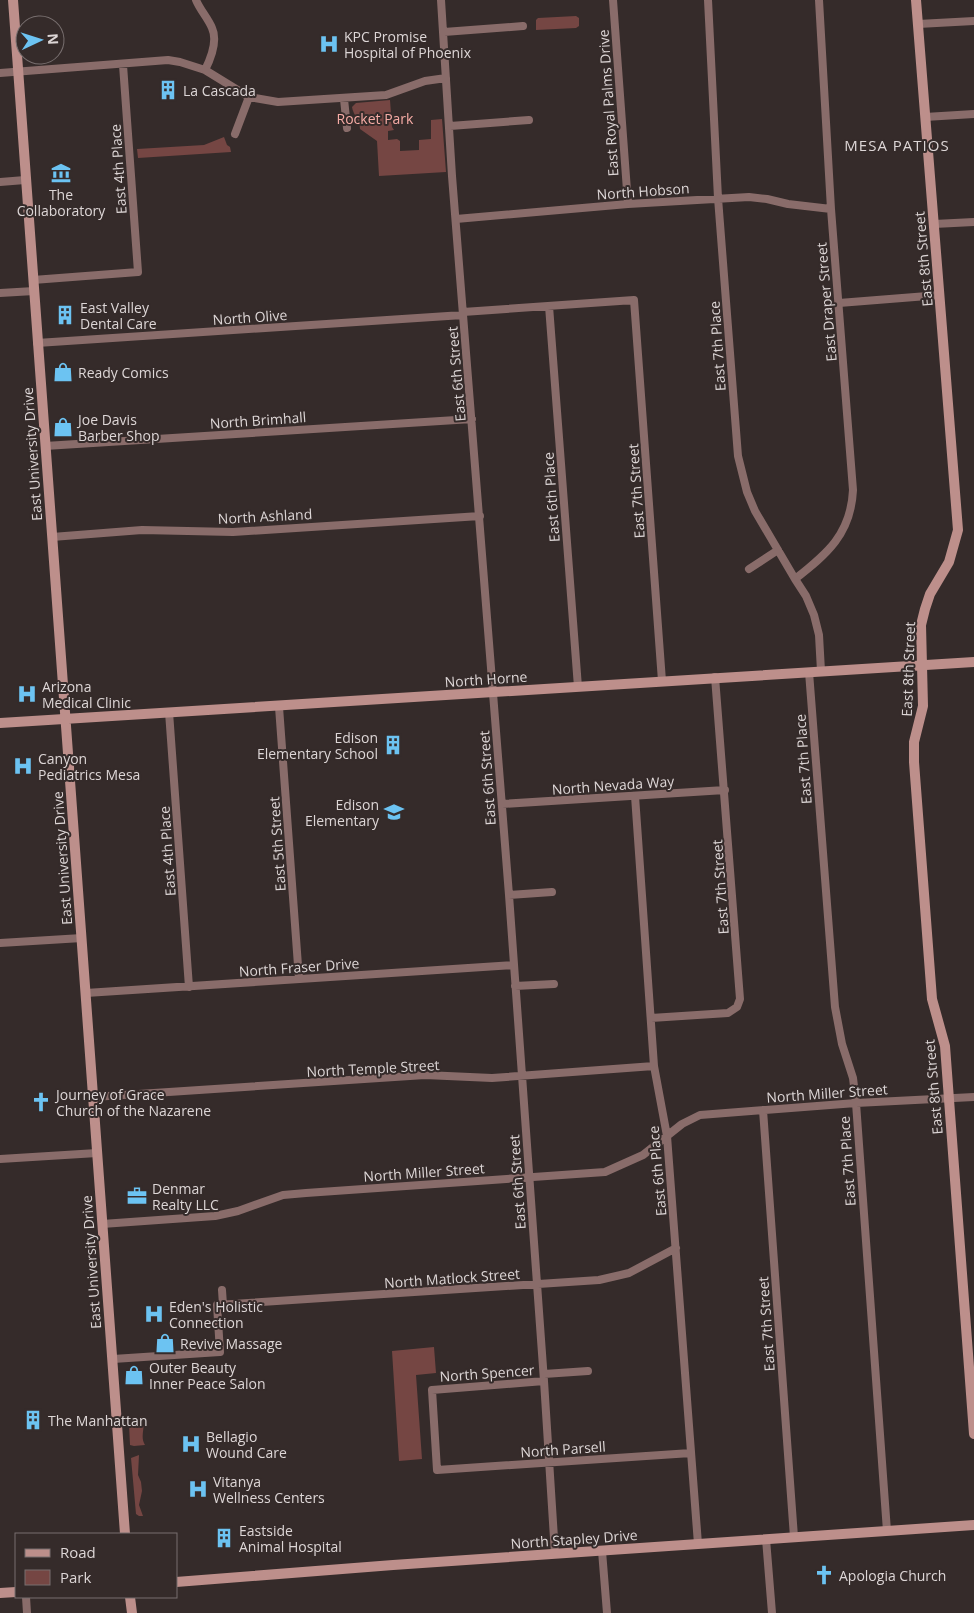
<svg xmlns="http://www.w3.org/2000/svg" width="974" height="1613" font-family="'Open Sans',sans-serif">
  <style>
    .green { fill: #754643 }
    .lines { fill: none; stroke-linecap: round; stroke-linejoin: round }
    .street { stroke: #896c6a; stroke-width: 8 }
    .secondary { stroke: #bd8f8b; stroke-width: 10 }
    .labels { text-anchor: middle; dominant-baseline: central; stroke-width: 4; stroke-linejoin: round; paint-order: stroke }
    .poi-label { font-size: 14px; fill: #ddd6d6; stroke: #352b2a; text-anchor: start }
    .street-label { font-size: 14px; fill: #ddd6d6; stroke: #352b2a }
    .park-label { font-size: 14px; fill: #f7aca6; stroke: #352b2a }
    .neighbourhood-label { font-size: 15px; letter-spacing: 1px; fill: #ddd6d6; stroke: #352b2a }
  </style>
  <rect width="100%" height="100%" fill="#352b2a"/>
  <path class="green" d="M 576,16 L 579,18 L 579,26 L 576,28 L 536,30 L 536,20 L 538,18 Z
    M 390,100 L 392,127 L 394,130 L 388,131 L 388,140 L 397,139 L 400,141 L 400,151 L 419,150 L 419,140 L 431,139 L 431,120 L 442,119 L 446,172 L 379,176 L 377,141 L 360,129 C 360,120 353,115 352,107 L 356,103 Z
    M 224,137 L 227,145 L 230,147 L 231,152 L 138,158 L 137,149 L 204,145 Z
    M 434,1347 L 436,1373 L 416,1375 L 422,1459 L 399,1461 L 392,1351 Z
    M 142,1416 C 147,1426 139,1435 145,1445 L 134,1446 L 130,1445 L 129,1424 Z
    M 139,1455 L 138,1475 L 141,1482 L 142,1491 L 139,1505 L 143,1516 L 139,1516 L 136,1514 L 131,1458 Z"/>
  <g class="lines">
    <path class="street" d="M 196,0 C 200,10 208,18 212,28 C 218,41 211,58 205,70
      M 441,0 L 452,176 L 509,895 L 544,1381 L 555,1554
      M 613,0 L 628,204
      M 708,0 L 718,198 L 738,456 L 747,492 L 755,511 L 795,579 L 806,596 L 814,615 L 819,635 L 821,671
      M 918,24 L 974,21
      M 444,32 L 523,26
      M 0,73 L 168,60 L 180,62 L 205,70 L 249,97 L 278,102 L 386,95 L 425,81 L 446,78
      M 344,99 L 347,128
      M 925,117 L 974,114
      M 450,126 L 529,120
      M 235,134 L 249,97
      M 0,182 L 25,180
      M 456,219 L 628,204 L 749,197 L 767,199 L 788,204 L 831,209
      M 934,224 L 974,222
      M 33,280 L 138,272 L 123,65
      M 0,293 L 34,291
      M 839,303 L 940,295
      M 549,306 L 578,687
      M 463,312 L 634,300 L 662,681
      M 37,343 L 463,315
      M 45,446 L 472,419
      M 52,537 L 142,530 L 233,532 L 480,516
      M 749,569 L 778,550
      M 795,579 C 827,554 851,534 853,490 L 831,209 L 819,0
      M 809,672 L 835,1007 L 842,1044 L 853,1078 L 856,1103 L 887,1531
      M 279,707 L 299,979
      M 169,712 L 189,987
      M 635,796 L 654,1066 L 667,1136 L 698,1544
      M 502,804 L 725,790
      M 509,895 L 552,892
      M 0,943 L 82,938
      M 515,986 L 554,984
      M 86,993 L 514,965
      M 651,1018 L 728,1013 L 737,1007 L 740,999 L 715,677
      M 93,1097 L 425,1075 L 492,1078 L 654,1066
      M 763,1110 L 794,1537
      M 0,1159 L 97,1153
      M 102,1224 L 215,1216 L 238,1211 L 283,1195 L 306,1193 L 605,1172 L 643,1155 L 682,1124 L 700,1115 L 856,1103 L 974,1097
      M 222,1290 L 223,1305
      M 113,1359 L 220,1352 L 217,1305 L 599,1280 L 629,1273 L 676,1248
      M 544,1374 L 588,1371
      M 544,1381 L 432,1390 L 437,1470 L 691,1453
      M 766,1539 L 772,1613
      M 602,1551 L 607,1613
      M 26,1597 L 27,1613"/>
    <path class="secondary" d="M 13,0 L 125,1534
      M 916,0 L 958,530 L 949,562 L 930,594 L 925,609 L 921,625 L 923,706 L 914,742 L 914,762 L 932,999 L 945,1046 L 974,1434
      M 0,723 L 974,662
      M 176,1582 L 393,1565 L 974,1525
      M 0,1593 L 16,1592
      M 130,1597 L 132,1613"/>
  </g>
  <defs>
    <symbol id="hospital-bare" viewBox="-9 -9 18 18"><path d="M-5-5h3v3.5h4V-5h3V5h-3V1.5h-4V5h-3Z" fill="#6cc3f2" stroke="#352b2a" stroke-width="2.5" paint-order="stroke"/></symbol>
    <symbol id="building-bare" viewBox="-9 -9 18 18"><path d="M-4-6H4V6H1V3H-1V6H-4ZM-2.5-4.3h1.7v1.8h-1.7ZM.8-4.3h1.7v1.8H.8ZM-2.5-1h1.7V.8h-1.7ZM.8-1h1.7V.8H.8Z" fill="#6cc3f2" stroke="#352b2a" stroke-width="2.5" paint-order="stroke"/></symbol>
    <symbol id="museum-bare" viewBox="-9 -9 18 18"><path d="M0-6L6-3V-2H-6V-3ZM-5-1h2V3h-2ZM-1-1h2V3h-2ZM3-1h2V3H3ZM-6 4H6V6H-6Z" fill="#6cc3f2" stroke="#352b2a" stroke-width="2.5" paint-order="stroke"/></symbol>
    <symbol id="shop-bare" viewBox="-9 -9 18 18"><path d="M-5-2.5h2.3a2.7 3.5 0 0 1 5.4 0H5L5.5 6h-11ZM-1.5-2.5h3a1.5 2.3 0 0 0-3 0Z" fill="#6cc3f2" stroke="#352b2a" stroke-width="2.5" paint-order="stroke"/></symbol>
    <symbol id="school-bare" viewBox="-9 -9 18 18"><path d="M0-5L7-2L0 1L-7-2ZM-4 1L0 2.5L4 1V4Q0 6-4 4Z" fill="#6cc3f2" stroke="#352b2a" stroke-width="2.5" paint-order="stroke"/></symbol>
    <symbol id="church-bare" viewBox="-9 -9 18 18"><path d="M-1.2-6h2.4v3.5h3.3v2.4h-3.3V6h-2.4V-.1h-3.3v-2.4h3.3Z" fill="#6cc3f2" stroke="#352b2a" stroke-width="2.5" paint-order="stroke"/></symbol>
    <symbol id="office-bare" viewBox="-9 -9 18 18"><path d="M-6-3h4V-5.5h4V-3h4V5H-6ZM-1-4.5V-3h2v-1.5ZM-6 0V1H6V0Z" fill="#6cc3f2" stroke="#352b2a" stroke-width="2.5" paint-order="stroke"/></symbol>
  </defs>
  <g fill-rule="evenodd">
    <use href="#hospital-bare" x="315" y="30" width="28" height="28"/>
    <use href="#building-bare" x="154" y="76" width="28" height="28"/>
    <use href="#museum-bare" x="47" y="159" width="28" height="28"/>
    <use href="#building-bare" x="51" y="301" width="28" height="28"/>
    <use href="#shop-bare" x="49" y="358" width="28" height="28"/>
    <use href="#shop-bare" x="49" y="413" width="28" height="28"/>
    <use href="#hospital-bare" x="13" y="680" width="28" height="28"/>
    <use href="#building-bare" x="379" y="731" width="28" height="28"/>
    <use href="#hospital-bare" x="9" y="752" width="28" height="28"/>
    <use href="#school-bare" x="380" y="798" width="28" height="28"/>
    <use href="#church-bare" x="27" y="1088" width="28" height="28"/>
    <use href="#office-bare" x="123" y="1182" width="28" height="28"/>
    <use href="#hospital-bare" x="140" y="1300" width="28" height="28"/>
    <use href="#shop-bare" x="151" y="1329" width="28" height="28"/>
    <use href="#shop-bare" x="120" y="1361" width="28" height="28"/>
    <use href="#building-bare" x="19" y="1406" width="28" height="28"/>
    <use href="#hospital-bare" x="177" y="1430" width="28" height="28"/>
    <use href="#hospital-bare" x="184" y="1475" width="28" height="28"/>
    <use href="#building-bare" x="210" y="1524" width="28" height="28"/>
    <use href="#church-bare" x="810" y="1561" width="28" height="28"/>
  </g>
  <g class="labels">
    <g class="poi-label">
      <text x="344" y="36">KPC Promise<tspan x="344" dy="16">Hospital of Phoenix</tspan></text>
      <text x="183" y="90">La Cascada</text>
      <text x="61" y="194" text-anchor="middle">The<tspan x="61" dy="16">Collaboratory</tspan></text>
      <text x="80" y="307">East Valley<tspan x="80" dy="16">Dental Care</tspan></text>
      <text x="78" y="372">Ready Comics</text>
      <text x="78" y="419">Joe Davis<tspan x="78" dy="16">Barber Shop</tspan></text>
      <text x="42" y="686">Arizona<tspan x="42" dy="16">Medical Clinic</tspan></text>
      <text x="378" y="737" text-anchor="end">Edison<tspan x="378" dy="16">Elementary School</tspan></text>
      <text x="38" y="758">Canyon<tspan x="38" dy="16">Pediatrics Mesa</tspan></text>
      <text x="379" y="804" text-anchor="end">Edison<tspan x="379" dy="16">Elementary</tspan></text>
      <text x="56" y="1094">Journey of Grace<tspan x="56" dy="16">Church of the Nazarene</tspan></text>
      <text x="152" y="1188">Denmar<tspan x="152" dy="16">Realty LLC</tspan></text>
      <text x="169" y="1306">Eden's Holistic<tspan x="169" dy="16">Connection</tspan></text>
      <text x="180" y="1343">Revive Massage</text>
      <text x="149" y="1367">Outer Beauty<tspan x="149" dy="16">Inner Peace Salon</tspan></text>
      <text x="48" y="1420">The Manhattan</text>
      <text x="206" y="1436">Bellagio<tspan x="206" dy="16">Wound Care</tspan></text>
      <text x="213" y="1481">Vitanya<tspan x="213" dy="16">Wellness Centers</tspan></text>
      <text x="239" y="1530">Eastside<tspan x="239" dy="16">Animal Hospital</tspan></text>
      <text x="839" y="1575">Apologia Church</text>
    </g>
    <g class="street-label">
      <text transform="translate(608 103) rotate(-94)">East Royal Palms Drive</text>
      <text transform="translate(118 169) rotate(-94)">East 4th Place</text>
      <text transform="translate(643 191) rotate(-4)">North Hobson</text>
      <text transform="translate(923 259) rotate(-95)">East 8th Street</text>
      <text transform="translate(826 302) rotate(-95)">East Draper Street</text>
      <text transform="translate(250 317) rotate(-4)">North Olive</text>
      <text transform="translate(717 346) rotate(-94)">East 7th Place</text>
      <text transform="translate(456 374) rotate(-95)">East 6th Street</text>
      <text transform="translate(258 420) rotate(-4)">North Brimhall</text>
      <text transform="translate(32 454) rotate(-94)">East University Drive</text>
      <text transform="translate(636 491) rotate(-94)">East 7th Street</text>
      <text transform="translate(551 497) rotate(-94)">East 6th Place</text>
      <text transform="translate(265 516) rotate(-3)">North Ashland</text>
      <text transform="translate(908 669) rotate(-88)">East 8th Street</text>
      <text transform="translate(486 679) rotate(-4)">North Horne</text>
      <text transform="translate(803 759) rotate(-94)">East 7th Place</text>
      <text transform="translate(487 778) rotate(-94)">East 6th Street</text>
      <text transform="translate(613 785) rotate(-4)">North Nevada Way</text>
      <text transform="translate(277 844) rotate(-94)">East 5th Street</text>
      <text transform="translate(167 851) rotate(-94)">East 4th Place</text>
      <text transform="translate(62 858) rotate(-94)">East University Drive</text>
      <text transform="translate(720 887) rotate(-94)">East 7th Street</text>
      <text transform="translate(299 967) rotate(-4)">North Fraser Drive</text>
      <text transform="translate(373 1068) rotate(-3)">North Temple Street</text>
      <text transform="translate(933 1087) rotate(-95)">East 8th Street</text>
      <text transform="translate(827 1093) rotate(-4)">North Miller Street</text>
      <text transform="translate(847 1161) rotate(-94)">East 7th Place</text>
      <text transform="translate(657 1171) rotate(-95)">East 6th Place</text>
      <text transform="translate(424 1172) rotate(-4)">North Miller Street</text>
      <text transform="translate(517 1182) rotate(-94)">East 6th Street</text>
      <text transform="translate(91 1262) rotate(-94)">East University Drive</text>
      <text transform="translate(452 1278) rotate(-4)">North Matlock Street</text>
      <text transform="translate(766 1324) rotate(-94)">East 7th Street</text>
      <text transform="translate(487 1373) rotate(-4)">North Spencer</text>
      <text transform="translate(563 1449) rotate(-4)">North Parsell</text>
      <text transform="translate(574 1539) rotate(-4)">North Stapley Drive</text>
    </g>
    <g class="park-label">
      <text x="375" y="118">Rocket Park</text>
    </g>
    <g class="neighbourhood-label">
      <text x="897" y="145">MESA PATIOS</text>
    </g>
  </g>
  <rect x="15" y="1533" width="162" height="65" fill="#352b2a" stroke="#786f6f"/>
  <rect x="25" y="1549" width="25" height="8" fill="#bd8f8b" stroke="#786f6f"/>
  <text x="60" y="1558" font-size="15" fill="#ddd6d6">Road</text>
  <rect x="25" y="1570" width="25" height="15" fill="#754643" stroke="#786f6f"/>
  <text x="60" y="1583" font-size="15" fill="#ddd6d6">Park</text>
  <g transform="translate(40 40) rotate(86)"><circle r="24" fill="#352b2a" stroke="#786f6f"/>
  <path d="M0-4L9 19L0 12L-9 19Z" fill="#6cc3f2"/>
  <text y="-8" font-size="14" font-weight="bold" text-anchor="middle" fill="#ddd6d6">N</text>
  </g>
</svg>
